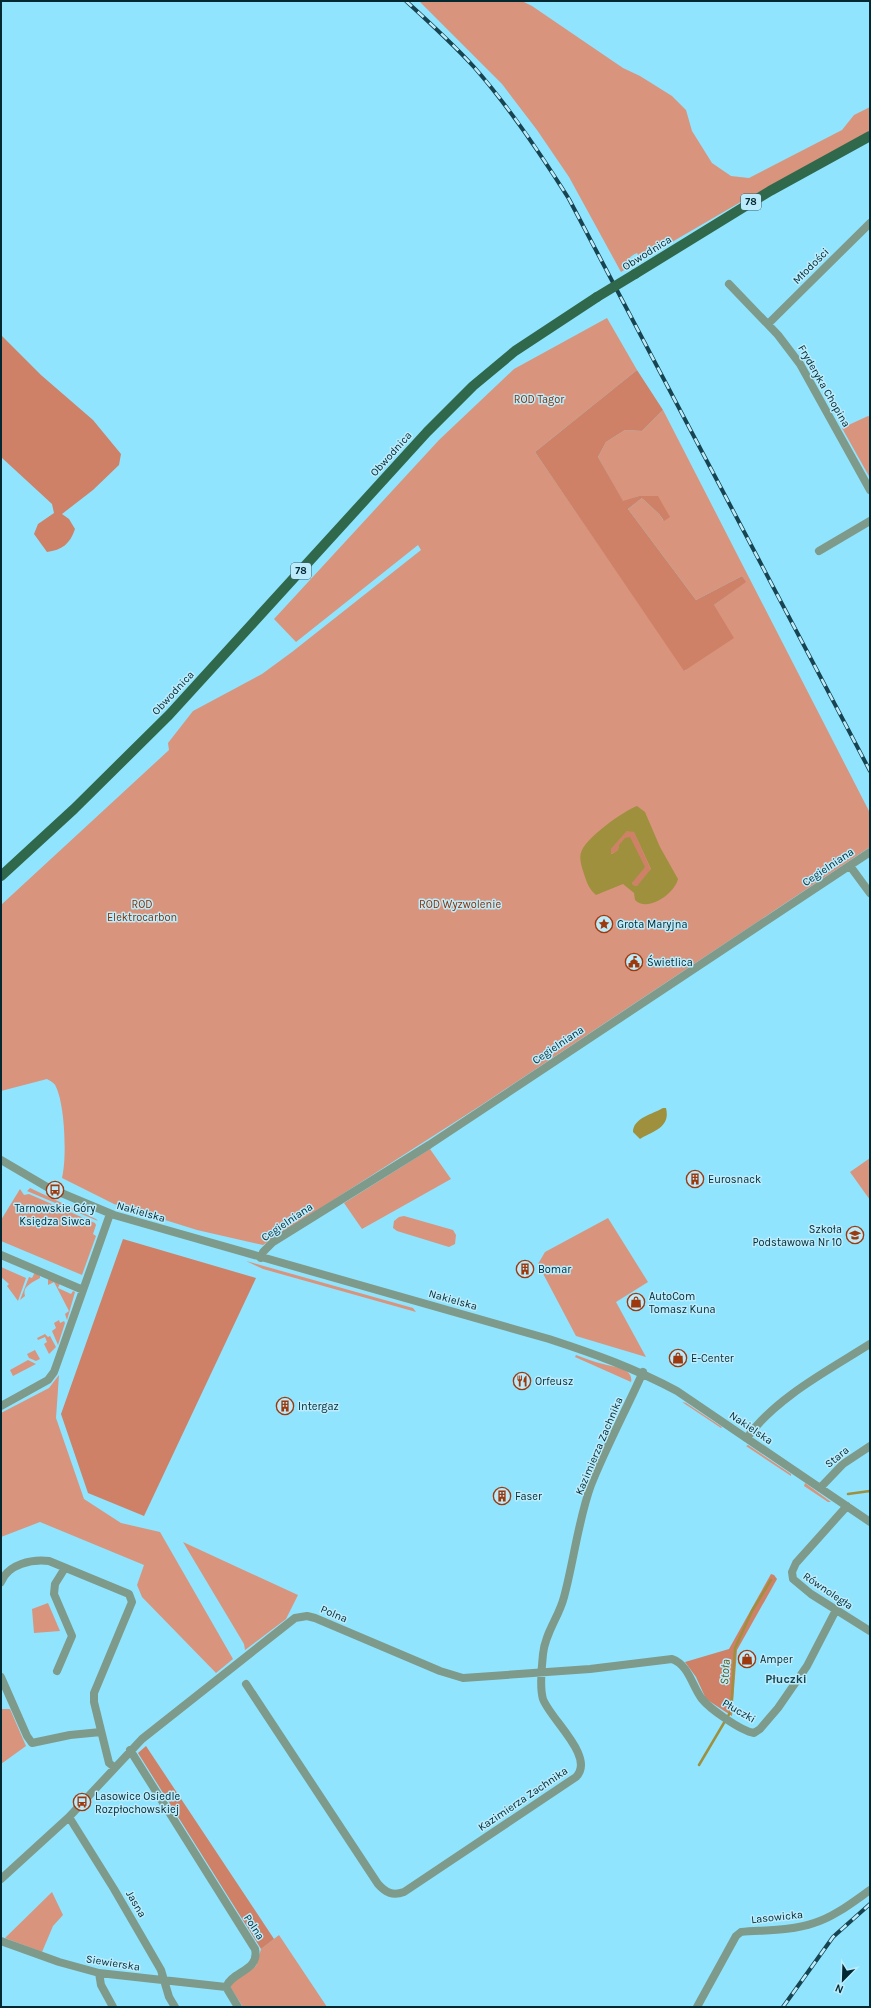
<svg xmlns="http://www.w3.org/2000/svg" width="871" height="2008" font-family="Karla,sans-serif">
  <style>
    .green { fill: #d9947d }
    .forest { fill: #ce8166 }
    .water { fill: #9f903e; fill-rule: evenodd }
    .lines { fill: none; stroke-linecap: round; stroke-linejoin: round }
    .stream { stroke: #9f903e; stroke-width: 2.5 }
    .minor { stroke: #7e9a8a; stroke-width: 8 }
    .major { stroke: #30684c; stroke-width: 10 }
    .rail-casing { stroke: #174450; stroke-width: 4 }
    .rail { stroke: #bcecfb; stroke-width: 2.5; stroke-dasharray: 8; stroke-linecap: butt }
    .major-bridge { stroke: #30684c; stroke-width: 10 }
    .labels { text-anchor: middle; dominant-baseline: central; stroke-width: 3; stroke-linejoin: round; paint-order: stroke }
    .shield { fill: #bcecfb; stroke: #3a636e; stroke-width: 1 }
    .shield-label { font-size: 10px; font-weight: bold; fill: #022832 }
    .street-label { font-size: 11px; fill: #022832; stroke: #bcecfb }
    .park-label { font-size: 11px; fill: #882c01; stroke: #bcecfb }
    .poi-label { font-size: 11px; fill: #022832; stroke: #bcecfb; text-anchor: start }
    .water-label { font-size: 12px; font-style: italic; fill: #605619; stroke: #bcecfb }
    .neighbourhood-label { font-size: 12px; font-weight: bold; fill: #174551; stroke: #bcecfb }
  </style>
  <rect width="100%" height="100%" fill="#90e4fe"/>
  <path class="green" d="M 419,1 L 522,1 L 532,6 L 623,68 L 640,76 L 672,96 L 686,110 L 692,131 L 712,163 L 731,176 L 749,178 L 842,130 L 854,115 L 870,107 L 870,131 L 739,203 L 641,260 L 637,253 C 630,256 627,259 629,267 L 621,272 L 569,177 L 537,130 L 502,84 Z
    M 607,318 L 637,370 L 535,452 L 685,671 L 714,605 L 745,582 L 742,576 L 696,600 L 628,509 L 642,498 L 659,514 L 663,520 L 669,517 L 639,496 L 623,502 L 598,457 L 606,442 L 625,430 L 642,431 L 663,410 L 870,813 L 870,847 L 483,1104 L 263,1245 L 197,1230 L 114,1204 L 62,1178 C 67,1158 65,1105 56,1087 C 55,1083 50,1081 47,1079 L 1,1091 L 1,905 L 169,750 L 168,743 L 193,711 L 262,674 L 292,652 L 421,550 L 418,545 L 296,642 L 274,619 L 439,440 L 514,369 Z
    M 868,416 L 870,417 L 870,478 L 842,428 Z
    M 430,1149 L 451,1179 L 362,1229 L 344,1203 Z
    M 870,1158 L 870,1200 L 850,1172 Z
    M 30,1188 L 96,1219 L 98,1221 L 27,1191 Z
    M 20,1189 L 24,1195 L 29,1194 L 95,1223 L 96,1225 L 93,1234 L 96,1236 L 82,1275 L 1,1241 L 1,1220 Z
    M 404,1216 L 453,1230 L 456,1235 L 455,1244 L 449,1247 L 397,1231 L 393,1228 L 394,1221 L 399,1217 Z
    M 608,1218 L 648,1282 L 616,1302 L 646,1357 L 576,1336 L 538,1264 L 545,1252 Z
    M 246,1261 L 413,1308 L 416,1312 L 263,1269 Z
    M 1,1267 L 26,1278 L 18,1301 L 7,1286 L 9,1284 L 1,1277 Z
    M 35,1272 L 40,1276 L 40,1278 C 32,1283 22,1286 25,1296 L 20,1300 L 29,1277 L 32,1278 Z
    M 48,1279 L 60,1283 L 58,1288 L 71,1294 L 73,1291 L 75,1292 L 67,1320 L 65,1314 L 69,1311 L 54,1282 L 48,1285 Z
    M 59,1320 L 60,1323 L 64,1321 L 65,1323 L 58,1345 L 52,1331 L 56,1328 L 54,1323 Z
    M 45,1334 L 48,1337 L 50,1336 L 56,1347 L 49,1354 L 44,1344 L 47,1342 L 45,1337 L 38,1340 L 37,1338 Z
    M 35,1350 L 40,1359 L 36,1361 L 29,1358 L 27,1354 Z
    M 576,1355 C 585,1358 594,1362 603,1364 C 613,1367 634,1368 631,1382 L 575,1357 Z
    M 28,1360 L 36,1364 L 13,1376 L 10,1370 Z
    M 59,1375 L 56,1418 L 84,1499 L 121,1523 L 160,1532 L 233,1659 L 216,1673 L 142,1597 L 137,1585 L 144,1565 L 40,1522 L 1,1537 L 1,1413 L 49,1388 Z
    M 682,1402 L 686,1403 L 722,1427 L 721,1428 Z
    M 748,1445 L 791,1474 L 791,1476 L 746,1446 Z
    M 805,1483 L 831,1502 L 828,1502 L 804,1486 Z
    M 183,1542 L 298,1595 L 286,1619 L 245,1650 L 244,1644 Z
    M 48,1603 L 60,1631 L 34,1633 L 32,1609 Z
    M 2,1709 L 10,1709 L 26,1746 L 1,1764 L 1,1710 Z
    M 52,1892 L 63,1915 L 53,1926 L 42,1952 L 5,1938 Z
    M 279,1935 L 327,2007 L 243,2007 L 229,1985 L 256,1966 L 261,1949 Z"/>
  <path class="forest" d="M 1,335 L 41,375 L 93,420 L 121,454 L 119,465 L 93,490 L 62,514 L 69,519 L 75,529 C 70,544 62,550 47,552 L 34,534 L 38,524 L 54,513 L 52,504 L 1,457 Z
    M 637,370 L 663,410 L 642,431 L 625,430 L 606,442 L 598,457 L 623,501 L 639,496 L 658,496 L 670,517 L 664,521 L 659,514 L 642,498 L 628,509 L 696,600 L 742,576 L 746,582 L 714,605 L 734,638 L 684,671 L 535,452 Z
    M 628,830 L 634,832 L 651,870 L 637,886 L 633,885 L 632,883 L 640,872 L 619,845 L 618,850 L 611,854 L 611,849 Z
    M 123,1239 L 256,1278 L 144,1516 L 88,1493 L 61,1414 Z
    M 771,1574 L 774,1575 L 777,1579 L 737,1650 L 732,1716 L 706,1699 L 696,1677 L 685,1662 L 729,1649 Z
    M 146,1746 L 274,1939 L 261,1949 L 138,1753 Z"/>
  <path class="water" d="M 637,806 L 645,812 L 660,847 L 678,879 C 675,893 648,913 635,900 L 634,893 L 623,884 L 596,895 C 589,889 587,883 584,874 C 582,867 578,858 582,850 C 589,836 622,812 637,806 ZM 627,831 L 634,832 L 651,869 L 637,886 L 633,885 L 632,883 L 645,867 L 630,837 L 625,838 L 619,845 L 618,850 L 612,854 L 611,854 L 611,849 Z
    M 663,1108 L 666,1108 C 671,1128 652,1131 640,1139 L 633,1132 C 633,1118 653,1114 663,1108 Z"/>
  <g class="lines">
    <path class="stream" d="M 848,1494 L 870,1491
      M 699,1765 L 731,1711 L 735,1648 L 752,1611 L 771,1580"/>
    <path class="minor" d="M 729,284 L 778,335 L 800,364 L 870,490
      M 768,324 L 870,223
      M 819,551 L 870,521
      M 850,866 L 870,893
      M 1,1160 L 47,1187 L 114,1215 L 549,1339 C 595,1354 634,1368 677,1391 L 870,1522
      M 1,1255 L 83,1290
      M 261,1258 L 263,1252 L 273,1242 L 429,1145 L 870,852
      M 1,1406 L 48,1380 L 54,1372 L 110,1214
      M 747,1438 C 775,1398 829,1370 870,1344
      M 820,1488 L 843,1464 L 870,1446
      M 847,1506 L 796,1563 L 792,1572 L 793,1579 L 811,1594 L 870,1631
      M 1,1582 C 8,1564 32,1559 49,1561 L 129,1594 L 132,1602 L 94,1693 L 94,1702 L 109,1763 L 114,1767
      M 57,1671 L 72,1636 L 54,1594 L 55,1584 L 65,1568
      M 1,1677 L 27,1736 L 32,1743 L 70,1735 L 101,1732
      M 246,1684 L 378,1884 C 386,1893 393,1896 404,1892 L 576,1777 C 596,1757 550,1719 543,1699 C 539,1686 542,1667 543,1654 C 545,1633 559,1617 564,1597 C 574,1560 578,1521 591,1485 C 606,1447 626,1410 643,1372
      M 130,1750 L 255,1949 C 260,1971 232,1971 226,1987
      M 69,1817 L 114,1889 L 161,1970 L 169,1997 L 175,2007
      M 1,1879 L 69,1817 L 142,1739 L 295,1618 L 307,1616 L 315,1618 L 440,1671 L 463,1678 L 590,1669 L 672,1659 C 689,1665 692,1686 702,1699 C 710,1709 741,1731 754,1733 L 760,1729 L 778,1708 L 807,1666 L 836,1610
      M 1,1941 L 59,1962 L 99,1973 L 226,1987
      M 99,1973 L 101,1985 L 113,2007
      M 226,1987 L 238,2007
      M 697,2007 L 736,1936 L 741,1932 C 765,1930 791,1931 814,1923 C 834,1917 853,1902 870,1890"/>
    <path class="major" d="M 635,274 L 770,191 L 870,136
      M 1,876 L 74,809 L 169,715 L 427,432 L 473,386 L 515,351 L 597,297"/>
    <defs>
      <path id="rail" d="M 406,1 C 429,22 453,44 474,67 C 510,108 540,153 569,199 L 870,771
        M 783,2007 L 833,1937 L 870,1904"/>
    </defs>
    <use href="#rail" class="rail-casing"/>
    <use href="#rail" class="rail"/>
    <path class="major-bridge" d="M 597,297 L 635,274"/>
  </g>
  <defs>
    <symbol id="sight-ring" viewBox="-11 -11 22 22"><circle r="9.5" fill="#bcecfb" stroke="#9e390e" stroke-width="1.5"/><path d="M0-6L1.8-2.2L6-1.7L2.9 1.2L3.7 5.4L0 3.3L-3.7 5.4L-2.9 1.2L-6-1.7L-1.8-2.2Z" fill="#9e390e"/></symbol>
    <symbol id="civic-ring" viewBox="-11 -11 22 22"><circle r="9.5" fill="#bcecfb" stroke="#9e390e" stroke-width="1.5"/><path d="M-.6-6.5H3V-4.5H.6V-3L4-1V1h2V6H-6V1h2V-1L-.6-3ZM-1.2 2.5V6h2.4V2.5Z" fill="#9e390e"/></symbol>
    <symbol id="building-ring" viewBox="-11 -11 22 22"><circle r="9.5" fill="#bcecfb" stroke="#9e390e" stroke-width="1.5"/><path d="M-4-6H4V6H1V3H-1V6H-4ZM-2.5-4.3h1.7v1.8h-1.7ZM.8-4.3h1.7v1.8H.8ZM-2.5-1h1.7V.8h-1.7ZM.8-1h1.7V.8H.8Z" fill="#9e390e"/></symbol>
    <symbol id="bus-ring" viewBox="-11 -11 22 22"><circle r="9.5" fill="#bcecfb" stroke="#9e390e" stroke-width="1.5"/><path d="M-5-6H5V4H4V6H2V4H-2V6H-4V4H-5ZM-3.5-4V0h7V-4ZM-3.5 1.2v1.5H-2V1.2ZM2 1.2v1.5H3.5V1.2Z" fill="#9e390e"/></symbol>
    <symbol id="school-ring" viewBox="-11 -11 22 22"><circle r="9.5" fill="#bcecfb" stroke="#9e390e" stroke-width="1.5"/><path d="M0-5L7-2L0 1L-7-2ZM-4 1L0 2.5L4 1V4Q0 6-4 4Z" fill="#9e390e"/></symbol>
    <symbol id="shop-ring" viewBox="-11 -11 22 22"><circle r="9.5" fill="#bcecfb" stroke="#9e390e" stroke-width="1.5"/><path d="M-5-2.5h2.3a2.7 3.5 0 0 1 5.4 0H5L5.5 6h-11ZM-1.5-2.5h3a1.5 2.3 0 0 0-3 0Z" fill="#9e390e"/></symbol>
    <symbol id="restaurant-ring" viewBox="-11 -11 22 22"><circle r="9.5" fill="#bcecfb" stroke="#9e390e" stroke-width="1.5"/><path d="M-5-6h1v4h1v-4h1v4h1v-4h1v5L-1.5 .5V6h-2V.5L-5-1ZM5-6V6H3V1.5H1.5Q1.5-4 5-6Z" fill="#9e390e"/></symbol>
  </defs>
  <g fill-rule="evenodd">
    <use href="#sight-ring" x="594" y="914" width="20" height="20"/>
    <use href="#civic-ring" x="624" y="952" width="20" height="20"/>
    <use href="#building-ring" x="685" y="1169" width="20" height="20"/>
    <use href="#bus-ring" x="45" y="1180" width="20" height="20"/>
    <use href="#school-ring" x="845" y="1225" width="20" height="20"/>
    <use href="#building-ring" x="515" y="1259" width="20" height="20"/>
    <use href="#shop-ring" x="626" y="1292" width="20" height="20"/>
    <use href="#shop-ring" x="668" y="1348" width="20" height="20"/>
    <use href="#restaurant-ring" x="512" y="1371" width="20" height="20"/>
    <use href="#building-ring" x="275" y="1396" width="20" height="20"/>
    <use href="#building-ring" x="492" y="1486" width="20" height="20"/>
    <use href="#shop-ring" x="737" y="1649" width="20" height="20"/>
    <use href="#bus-ring" x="72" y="1792" width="20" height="20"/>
  </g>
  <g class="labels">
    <g class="shield">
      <rect x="741" y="194" width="20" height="16" rx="3"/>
      <rect x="291" y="563" width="20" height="16" rx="3"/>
    </g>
    <g class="shield-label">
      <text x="751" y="202">78</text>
      <text x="301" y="571">78</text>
    </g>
    <g class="street-label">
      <text transform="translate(647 253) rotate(-32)">Obwodnica</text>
      <text transform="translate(811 266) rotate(-45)">Młodości</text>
      <text transform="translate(824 386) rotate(60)">Fryderyka Chopina</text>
      <text transform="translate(391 454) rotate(-48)">Obwodnica</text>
      <text transform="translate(173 693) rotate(-47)">Obwodnica</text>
      <text transform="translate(828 867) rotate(-34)">Cegielniana</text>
      <text transform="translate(558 1045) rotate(-34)">Cegielniana</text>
      <text transform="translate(141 1212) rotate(16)">Nakielska</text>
      <text transform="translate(287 1222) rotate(-34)">Cegielniana</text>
      <text transform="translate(453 1300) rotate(16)">Nakielska</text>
      <text transform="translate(751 1428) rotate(34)">Nakielska</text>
      <text transform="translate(599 1446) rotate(-67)">Kazimierza Zachnika</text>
      <text transform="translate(837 1457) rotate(-39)">Stara</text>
      <text transform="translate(828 1591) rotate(34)">Równoległa</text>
      <text transform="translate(334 1614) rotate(23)">Polna</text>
      <text transform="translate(739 1711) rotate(30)">Płuczki</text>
      <text transform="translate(523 1799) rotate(-34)">Kazimierza Zachnika</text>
      <text transform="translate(136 1904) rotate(60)">Jasna</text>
      <text transform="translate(777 1917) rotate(-6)">Lasowicka</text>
      <text transform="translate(254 1927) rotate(57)">Polna</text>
      <text transform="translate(113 1963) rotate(9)">Siewierska</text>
    </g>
    <g class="park-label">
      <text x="539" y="399">ROD Tagor</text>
      <text x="142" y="904">ROD<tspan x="142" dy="13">Elektrocarbon</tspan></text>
      <text x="460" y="904">ROD Wyzwolenie</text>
    </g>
    <g class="poi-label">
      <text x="617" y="924">Grota Maryjna</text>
      <text x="647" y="962">Świetlica</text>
      <text x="708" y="1179">Eurosnack</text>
      <text x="55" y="1208" text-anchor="middle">Tarnowskie Góry<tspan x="55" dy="13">Księdza Siwca</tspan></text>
      <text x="842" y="1229" text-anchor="end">Szkoła<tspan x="842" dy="13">Podstawowa Nr 10</tspan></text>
      <text x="538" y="1269">Bomar</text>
      <text x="649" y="1296">AutoCom<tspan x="649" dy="13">Tomasz Kuna</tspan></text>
      <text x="691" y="1358">E-Center</text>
      <text x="535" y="1381">Orfeusz</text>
      <text x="298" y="1406">Intergaz</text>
      <text x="515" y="1496">Faser</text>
      <text x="760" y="1659">Amper</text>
      <text x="95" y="1796">Lasowice Osiedle<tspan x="95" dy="13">Rozpłochowskiej</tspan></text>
    </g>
    <g class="water-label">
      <text transform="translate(725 1672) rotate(-86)">Stoła</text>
    </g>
    <g class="neighbourhood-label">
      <text x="786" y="1679">Płuczki</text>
    </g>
  </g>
  <rect width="871" height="2008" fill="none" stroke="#022832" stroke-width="4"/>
  <g transform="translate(843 1980) rotate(203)" stroke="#bcecfb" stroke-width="3" paint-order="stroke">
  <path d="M0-3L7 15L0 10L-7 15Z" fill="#022832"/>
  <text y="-6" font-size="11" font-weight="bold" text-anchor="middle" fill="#022832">N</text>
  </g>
</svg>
